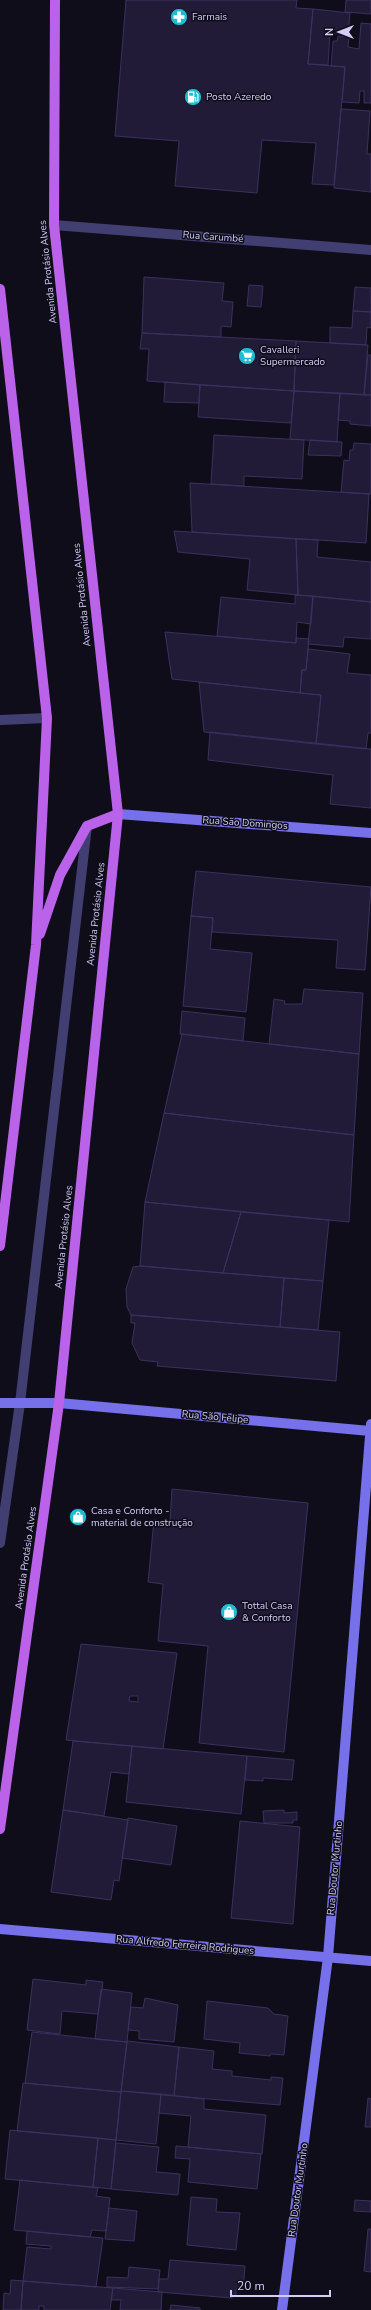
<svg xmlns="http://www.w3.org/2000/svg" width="371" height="2310" font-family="'Nunito Sans',sans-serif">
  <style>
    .building { fill: #221b37; stroke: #3b3160; fill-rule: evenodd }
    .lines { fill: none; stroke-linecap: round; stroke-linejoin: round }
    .lane { stroke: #413e72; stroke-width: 10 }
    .street { stroke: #413e72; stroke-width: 10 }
    .secondary { stroke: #7670eb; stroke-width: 10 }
    .primary { stroke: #ba62e9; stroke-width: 10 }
    .labels { text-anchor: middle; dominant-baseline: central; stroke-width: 3; stroke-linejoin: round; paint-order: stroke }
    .poi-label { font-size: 10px; fill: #d2ccf8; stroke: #0f0d19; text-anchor: start }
    .street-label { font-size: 10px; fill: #d2ccf8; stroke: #0f0d19 }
  </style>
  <rect width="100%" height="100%" fill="#0f0d19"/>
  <path class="building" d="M 126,0 L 297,0 L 296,8 L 313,9 L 308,64 L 345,67 L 334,185 L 312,184 L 316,143 L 262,140 L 257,193 L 175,186 L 179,141 L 115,136 Z
    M 346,0 L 371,0 L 371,14 L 345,12 Z
    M 313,9 L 350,13 L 348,35 L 330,33 L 328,65 L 308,64 Z
    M 361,23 L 371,24 L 371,103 L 364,103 L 364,91 L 360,91 L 359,103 L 342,102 L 345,67 L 331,66 L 333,41 L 337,41 L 338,36 L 349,37 L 348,47 L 359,49 Z
    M 341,109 L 370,111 L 367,154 L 371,154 L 371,192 L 334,188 Z
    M 144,277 L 224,283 L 222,301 L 233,302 L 231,327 L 221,326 L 221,337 L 142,333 Z
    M 249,285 L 263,286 L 261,307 L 247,306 Z
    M 355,287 L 371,288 L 371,312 L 353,311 Z
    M 353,311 L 371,312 L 371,328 L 367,327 L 366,345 L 330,343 L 330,327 L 352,328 Z
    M 142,333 L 296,341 L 294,391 L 147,381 L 149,349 L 140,349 Z
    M 296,341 L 368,345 L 364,395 L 294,391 Z
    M 368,355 L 371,355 L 371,395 L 364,395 Z
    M 165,382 L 200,385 L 199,403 L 164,402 Z
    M 200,385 L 294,391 L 291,423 L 198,417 Z
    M 294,391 L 340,393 L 337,442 L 290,439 Z
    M 340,393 L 371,395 L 371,426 L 350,424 L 350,421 L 338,420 Z
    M 214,435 L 304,440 L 302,479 L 244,476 L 244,486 L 211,484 Z
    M 310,440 L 342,442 L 341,456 L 308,455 Z
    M 354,443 L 371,444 L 371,494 L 341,492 L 344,460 L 349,461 L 350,450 L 353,450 Z
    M 190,483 L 369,494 L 366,543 L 192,532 Z
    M 174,531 L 296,539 L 298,595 L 247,590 L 250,559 L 178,552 Z
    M 296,539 L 318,540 L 317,557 L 371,562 L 371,602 L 298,595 Z
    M 295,595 L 313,596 L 311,624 L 297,622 L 296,643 L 217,636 L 221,597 L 295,604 Z
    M 313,596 L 371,602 L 371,639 L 344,637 L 343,647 L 308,644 Z
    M 165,632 L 296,643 L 296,638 L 309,639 L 306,670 L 302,670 L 300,693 L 172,679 Z
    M 308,649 L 350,654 L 347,673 L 371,675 L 371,733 L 368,733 L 366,749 L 316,744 L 321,695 L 300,693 L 302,670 L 306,670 Z
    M 199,682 L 321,695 L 316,744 L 204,732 Z
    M 210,732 L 371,749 L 371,808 L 330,804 L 333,775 L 208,760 Z
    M 196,871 L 371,887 L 365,970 L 336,968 L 338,940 L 212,932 L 213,918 L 191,916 Z
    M 191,916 L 213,918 L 210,949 L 252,953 L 246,1012 L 183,1006 Z
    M 304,989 L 363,993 L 359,1054 L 269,1044 L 274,999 L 285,1001 L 284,1004 L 302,1004 Z
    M 182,1011 L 245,1018 L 243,1041 L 180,1034 Z
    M 182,1034 L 359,1054 L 354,1135 L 164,1113 Z
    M 164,1113 L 354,1135 L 349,1222 L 145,1202 Z
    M 145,1202 L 241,1212 L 223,1273 L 140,1266 Z
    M 241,1212 L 329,1220 L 323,1281 L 223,1273 Z
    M 140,1266 L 284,1278 L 280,1327 L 131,1315 L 127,1307 L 126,1289 L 133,1267 Z
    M 284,1278 L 323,1281 L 318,1330 L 280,1327 Z
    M 131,1315 L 340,1332 L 336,1381 L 157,1366 L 158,1362 L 140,1360 L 132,1343 L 135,1323 L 131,1323 Z
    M 172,1489 L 308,1503 L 284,1752 L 199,1743 L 208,1646 L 158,1641 L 163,1584 L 148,1582 L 154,1520 L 170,1522 Z
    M 81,1644 L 177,1653 L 163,1749 L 66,1740 ZM 130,1696 L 138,1696 L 138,1702 L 129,1701 Z
    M 73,1741 L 132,1746 L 129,1774 L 111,1772 L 104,1816 L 63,1810 Z
    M 132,1746 L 247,1756 L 241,1814 L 126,1802 Z
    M 247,1756 L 294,1760 L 292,1780 L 263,1778 L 263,1781 L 245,1780 Z
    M 63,1810 L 128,1820 L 119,1881 L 114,1880 L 111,1900 L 51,1892 Z
    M 284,1810 L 284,1813 L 297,1812 L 297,1820 L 293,1820 L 293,1823 L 264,1823 L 263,1811 Z
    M 128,1818 L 177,1826 L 171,1865 L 122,1858 Z
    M 240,1821 L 300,1827 L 293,1924 L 231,1918 Z
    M 33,1979 L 86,1985 L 86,1980 L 103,1982 L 98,2014 L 62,2011 L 60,2034 L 27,2030 Z
    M 101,1989 L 132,1993 L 127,2042 L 95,2039 Z
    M 145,1998 L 178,2005 L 174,2042 L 139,2039 L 139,2031 L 128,2030 L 131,2007 L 143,2008 Z
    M 207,2001 L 268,2008 L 274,2014 L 288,2016 L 284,2055 L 271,2054 L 270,2056 L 239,2053 L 240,2043 L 204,2039 Z
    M 32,2032 L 127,2042 L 121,2092 L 25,2083 Z
    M 127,2041 L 179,2047 L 174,2096 L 121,2091 Z
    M 179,2047 L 214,2051 L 212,2069 L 232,2071 L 232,2076 L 271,2080 L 271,2077 L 283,2078 L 280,2105 L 174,2096 Z
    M 23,2083 L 121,2092 L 116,2140 L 17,2131 Z
    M 121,2091 L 161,2094 L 156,2144 L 116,2140 Z
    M 161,2094 L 204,2099 L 204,2109 L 266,2115 L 262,2154 L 188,2147 L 191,2116 L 159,2113 Z
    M 368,2098 L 371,2099 L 371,2127 L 365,2127 Z
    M 10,2130 L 98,2138 L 93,2187 L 5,2179 Z
    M 98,2138 L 116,2140 L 111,2189 L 93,2187 Z
    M 116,2143 L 159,2147 L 156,2172 L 180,2174 L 178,2195 L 111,2189 Z
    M 176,2146 L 261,2154 L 257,2189 L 188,2182 L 190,2159 L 175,2158 Z
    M 20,2180 L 98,2188 L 96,2196 L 110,2198 L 106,2231 L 92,2230 L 90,2237 L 14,2230 Z
    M 191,2197 L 217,2199 L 216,2212 L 240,2213 L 236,2250 L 187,2245 Z
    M 355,2200 L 371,2201 L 371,2212 L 354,2211 Z
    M 109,2208 L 137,2211 L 134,2241 L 105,2239 Z
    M 368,2229 L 371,2229 L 371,2272 L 364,2271 Z
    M 27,2231 L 103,2238 L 96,2287 L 23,2281 L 27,2247 L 51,2249 L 51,2246 L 26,2244 Z
    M 170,2260 L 245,2266 L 243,2289 L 236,2289 L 236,2296 L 232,2295 L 232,2298 L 158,2292 L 159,2279 L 168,2279 Z
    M 129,2267 L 160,2270 L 158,2289 L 107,2287 L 107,2277 L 128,2278 Z
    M 11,2280 L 23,2281 L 21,2310 L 3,2310 L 4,2293 L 10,2294 Z
    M 23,2281 L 113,2288 L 110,2310 L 44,2310 L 44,2306 L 39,2306 L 39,2310 L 21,2310 Z
    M 113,2288 L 162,2292 L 161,2310 L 120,2310 L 121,2300 L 111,2300 Z
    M 171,2305 L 200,2308 L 200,2310 L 170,2310 Z"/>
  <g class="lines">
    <path class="lane" d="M 0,1543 L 20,1403 L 87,826"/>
    <path class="street" d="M 54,225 L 371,250
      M 0,720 L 47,718"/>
    <path class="secondary" d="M 118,814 L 371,833
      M 0,1403 L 59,1403 L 370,1431
      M 0,1929 L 371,1961
      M 282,2310 L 328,1957 L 371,1424"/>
    <path class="primary" d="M 0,289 L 47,718 L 36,945 L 0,1246
      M 40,934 L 60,875 L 87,826 L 118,814
      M 0,1829 L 59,1403 L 118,814 L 54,225 L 55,0"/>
  </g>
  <defs>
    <symbol id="pharmacy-disc" viewBox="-11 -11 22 22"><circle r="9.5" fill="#1ebbd2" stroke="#0f0d19"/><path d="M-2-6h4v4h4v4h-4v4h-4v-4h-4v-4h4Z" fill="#fff"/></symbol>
    <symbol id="fuel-disc" viewBox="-11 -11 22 22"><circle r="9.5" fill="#1ebbd2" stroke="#0f0d19"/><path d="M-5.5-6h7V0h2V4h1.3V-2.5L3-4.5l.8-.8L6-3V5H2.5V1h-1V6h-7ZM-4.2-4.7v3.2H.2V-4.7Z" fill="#fff"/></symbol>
    <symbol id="supermarket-disc" viewBox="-11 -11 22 22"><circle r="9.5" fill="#1ebbd2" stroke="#0f0d19"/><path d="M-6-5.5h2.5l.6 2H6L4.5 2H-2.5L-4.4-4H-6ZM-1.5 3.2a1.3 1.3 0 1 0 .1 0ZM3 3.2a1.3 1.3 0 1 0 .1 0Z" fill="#fff"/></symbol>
    <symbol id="shop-disc" viewBox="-11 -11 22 22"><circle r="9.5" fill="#1ebbd2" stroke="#0f0d19"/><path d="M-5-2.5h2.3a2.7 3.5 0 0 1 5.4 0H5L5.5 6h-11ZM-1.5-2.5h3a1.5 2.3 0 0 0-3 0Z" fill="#fff"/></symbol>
  </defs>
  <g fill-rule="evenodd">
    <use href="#pharmacy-disc" x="169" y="7" width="20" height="20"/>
    <use href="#fuel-disc" x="183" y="87" width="20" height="20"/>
    <use href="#supermarket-disc" x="237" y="346" width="20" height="20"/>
    <use href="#shop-disc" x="68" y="1507" width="20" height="20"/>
    <use href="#shop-disc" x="219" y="1602" width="20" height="20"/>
  </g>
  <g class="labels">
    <g class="poi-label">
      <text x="192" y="17">Farmais</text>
      <text x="206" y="97">Posto Azeredo</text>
      <text x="260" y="350">Cavalleri<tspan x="260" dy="12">Supermercado</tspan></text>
      <text x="91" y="1511">Casa e Conforto -<tspan x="91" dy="12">material de construção</tspan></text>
      <text x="242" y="1606">Tottal Casa<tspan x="242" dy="12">&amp; Conforto</tspan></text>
    </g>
    <g class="street-label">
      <text transform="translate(213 237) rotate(4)">Rua Carumbé</text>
      <text transform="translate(48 272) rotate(-96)">Avenida Protásio Alves</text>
      <text transform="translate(82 595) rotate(-96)">Avenida Protásio Alves</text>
      <text transform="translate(245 823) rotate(4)">Rua São Domingos</text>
      <text transform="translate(96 914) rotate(-84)">Avenida Protásio Alves</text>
      <text transform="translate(64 1237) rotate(-84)">Avenida Protásio Alves</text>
      <text transform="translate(215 1417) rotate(5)">Rua São Felipe</text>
      <text transform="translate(26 1558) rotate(-82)">Avenida Protásio Alves</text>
      <text transform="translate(335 1868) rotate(-85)">Rua Doutor Murtinho</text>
      <text transform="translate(185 1945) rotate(5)">Rua Alfredo Ferreira Rodrigues</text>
      <text transform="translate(298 2190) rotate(-82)">Rua Doutor Murtinho</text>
    </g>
  </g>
  <g transform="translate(339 32) rotate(270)" stroke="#0f0d19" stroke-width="3" paint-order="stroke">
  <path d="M0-3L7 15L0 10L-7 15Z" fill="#d2ccf8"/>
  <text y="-6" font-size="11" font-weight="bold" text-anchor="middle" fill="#d2ccf8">N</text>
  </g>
  <path d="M231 2290v6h99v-6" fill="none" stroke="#d2ccf8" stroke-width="2"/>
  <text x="237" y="2290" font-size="12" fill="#d2ccf8" stroke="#0f0d19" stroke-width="3" paint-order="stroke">20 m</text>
</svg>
